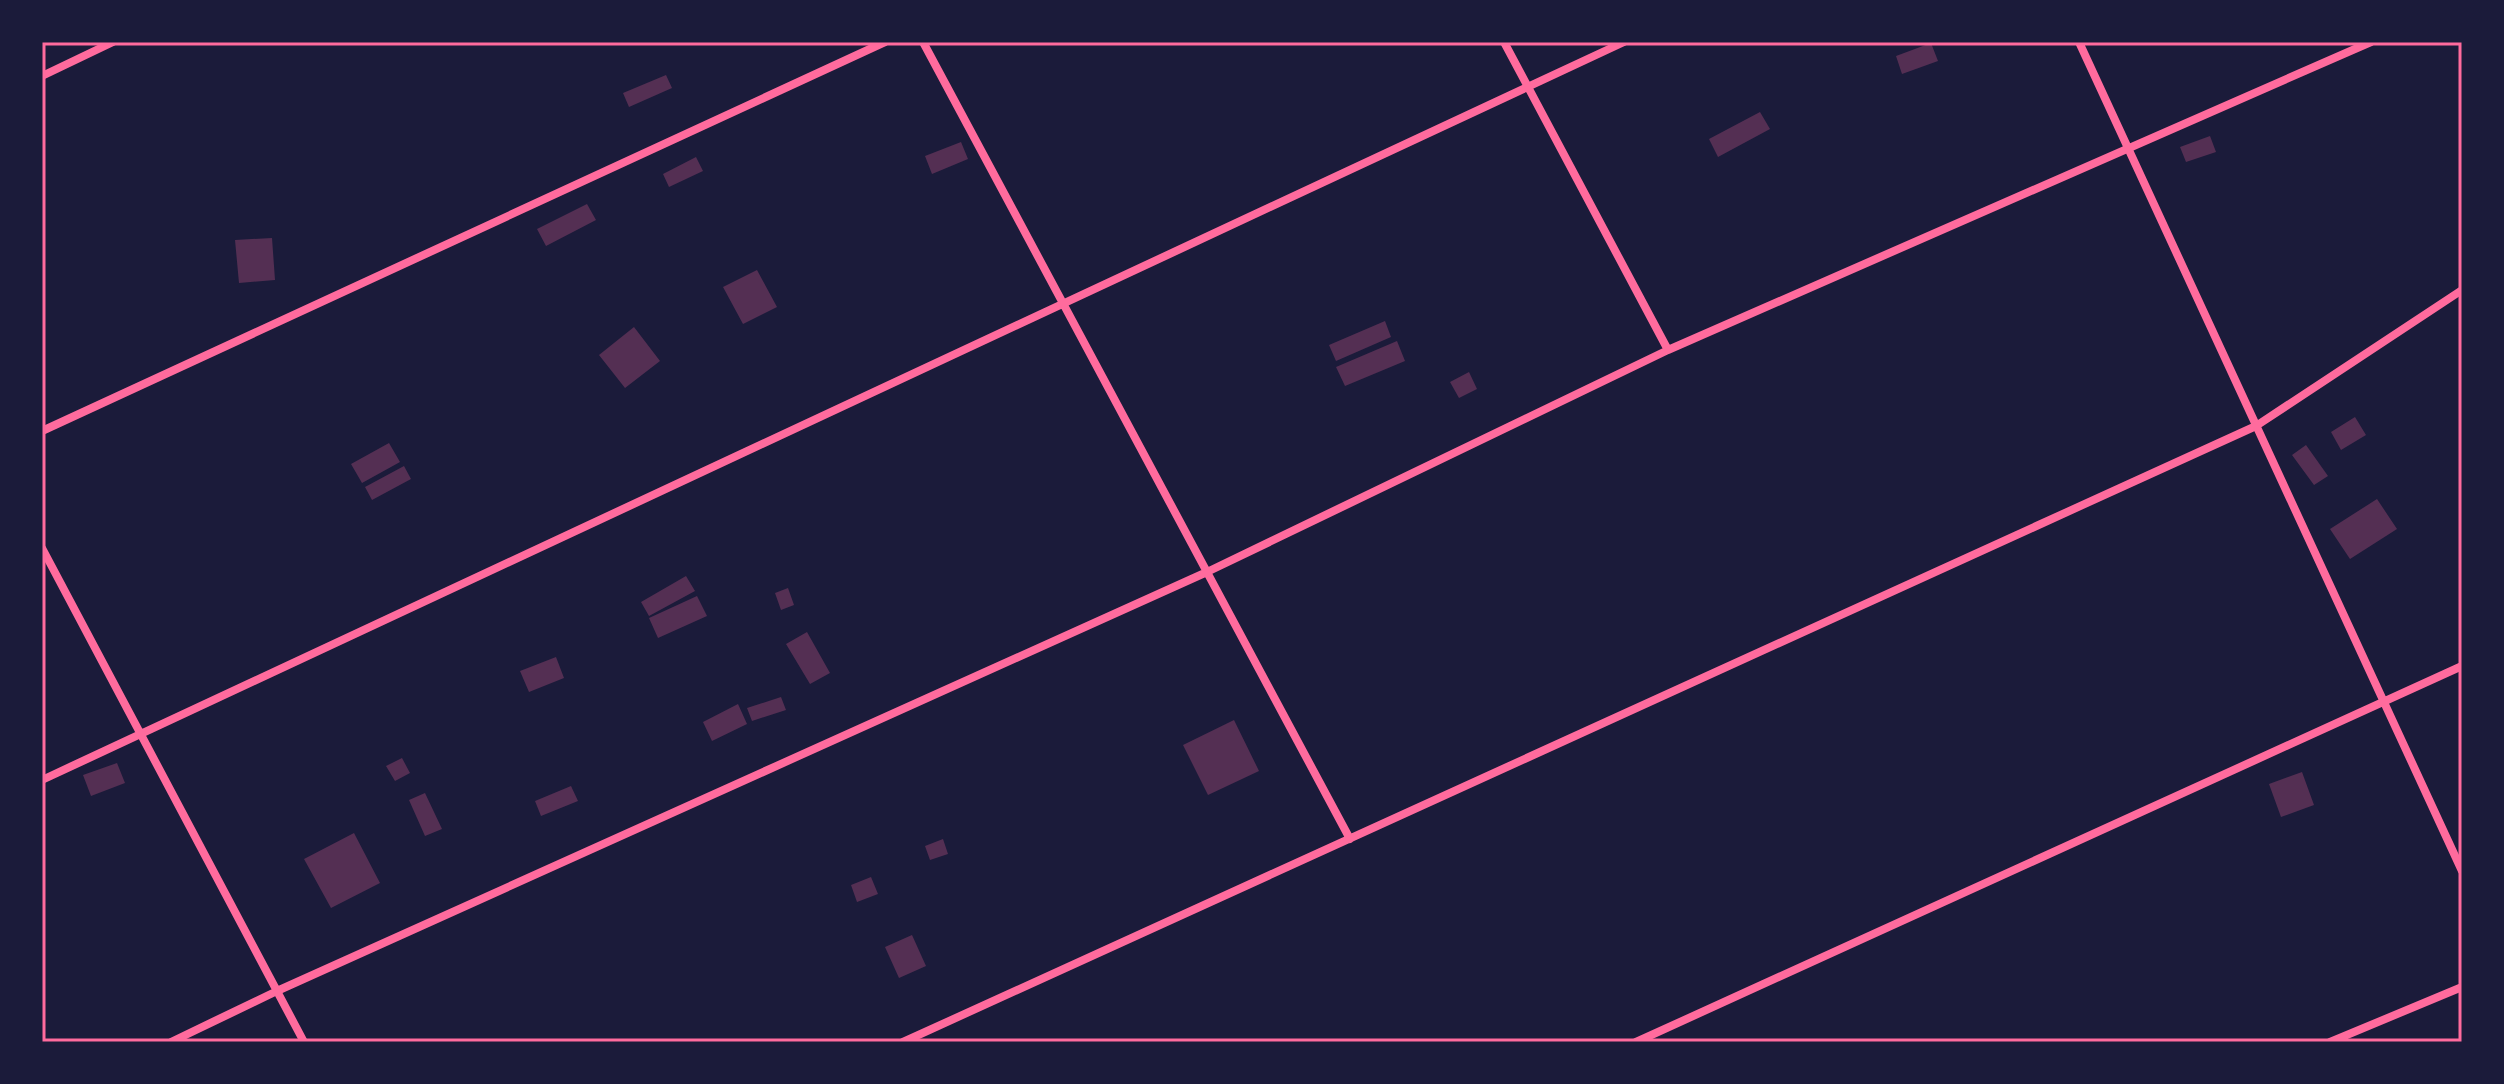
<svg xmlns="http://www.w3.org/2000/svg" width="2504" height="1084" font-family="'Noto Sans',sans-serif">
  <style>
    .building { fill: #542f53 }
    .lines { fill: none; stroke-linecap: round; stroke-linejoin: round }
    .minor { stroke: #ff6b9d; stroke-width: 8 }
    .neatline { fill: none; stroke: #ff6b9d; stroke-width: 3 }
  </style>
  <rect width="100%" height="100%" fill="#1b1b3a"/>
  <path class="building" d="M 1931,43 L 1938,61 L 1902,74 L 1896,56 Z
    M 666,75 L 672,88 L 629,107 L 623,93 Z
    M 1760,112 L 1770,129 L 1718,157 L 1709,139 Z
    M 2210,136 L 2216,152 L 2186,162 L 2180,147 Z
    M 961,142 L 968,159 L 932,174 L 925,156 Z
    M 696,157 L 703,171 L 669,187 L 663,174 Z
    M 587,204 L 596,220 L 546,246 L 537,229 Z
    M 272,238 L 275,280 L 239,283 L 235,240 Z
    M 757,270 L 777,307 L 743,324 L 723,287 Z
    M 1385,321 L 1391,337 L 1336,361 L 1329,345 Z
    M 634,327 L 660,361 L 625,388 L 599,355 Z
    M 1397,341 L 1405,361 L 1345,386 L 1336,367 Z
    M 1469,372 L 1477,389 L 1459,398 L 1450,382 Z
    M 2355,417 L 2366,435 L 2341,450 L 2331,432 Z
    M 389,443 L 400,462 L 362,483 L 351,464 Z
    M 2306,445 L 2328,476 L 2314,485 L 2292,455 Z
    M 404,466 L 411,479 L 372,500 L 365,487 Z
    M 2377,499 L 2397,529 L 2350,559 L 2330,529 Z
    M 686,576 L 695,591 L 649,616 L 641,602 Z
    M 788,588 L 794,605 L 781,610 L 775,593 Z
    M 697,596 L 707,616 L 658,638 L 649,618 Z
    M 807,632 L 830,673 L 810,684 L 786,644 Z
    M 556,657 L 564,678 L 529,692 L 520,671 Z
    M 781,697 L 786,710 L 752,721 L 747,708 Z
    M 738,704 L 747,724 L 712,741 L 703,722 Z
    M 1234,720 L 1259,771 L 1208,795 L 1183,745 Z
    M 402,758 L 410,773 L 395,781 L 386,766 Z
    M 117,763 L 125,783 L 91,796 L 83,775 Z
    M 2302,772 L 2314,805 L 2281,817 L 2269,784 Z
    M 571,786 L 578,801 L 541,816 L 535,801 Z
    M 425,793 L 442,829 L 425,836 L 409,800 Z
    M 354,833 L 380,883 L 331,908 L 304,859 Z
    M 943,839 L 948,854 L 930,860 L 925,846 Z
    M 871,877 L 878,894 L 857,902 L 851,885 Z
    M 912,935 L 926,966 L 899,978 L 885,947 Z"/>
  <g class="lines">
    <path class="minor" d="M 923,42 L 1350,839
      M 1504,42 L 1668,350
      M 2079,42 L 2462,871
      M 42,76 L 113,42
      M 42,431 L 885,42
      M 42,548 L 304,1042
      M 42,780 L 1624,42
      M 171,1042 L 277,991 L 1207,572 L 1668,350 L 2371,42
      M 903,1042 L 2256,426 L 2462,290
      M 1636,1042 L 2462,666
      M 2330,1042 L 2462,987"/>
  </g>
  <rect width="2504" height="1084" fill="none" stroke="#1b1b3a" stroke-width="88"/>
  <rect x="44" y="44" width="2416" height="996" class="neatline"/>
</svg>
